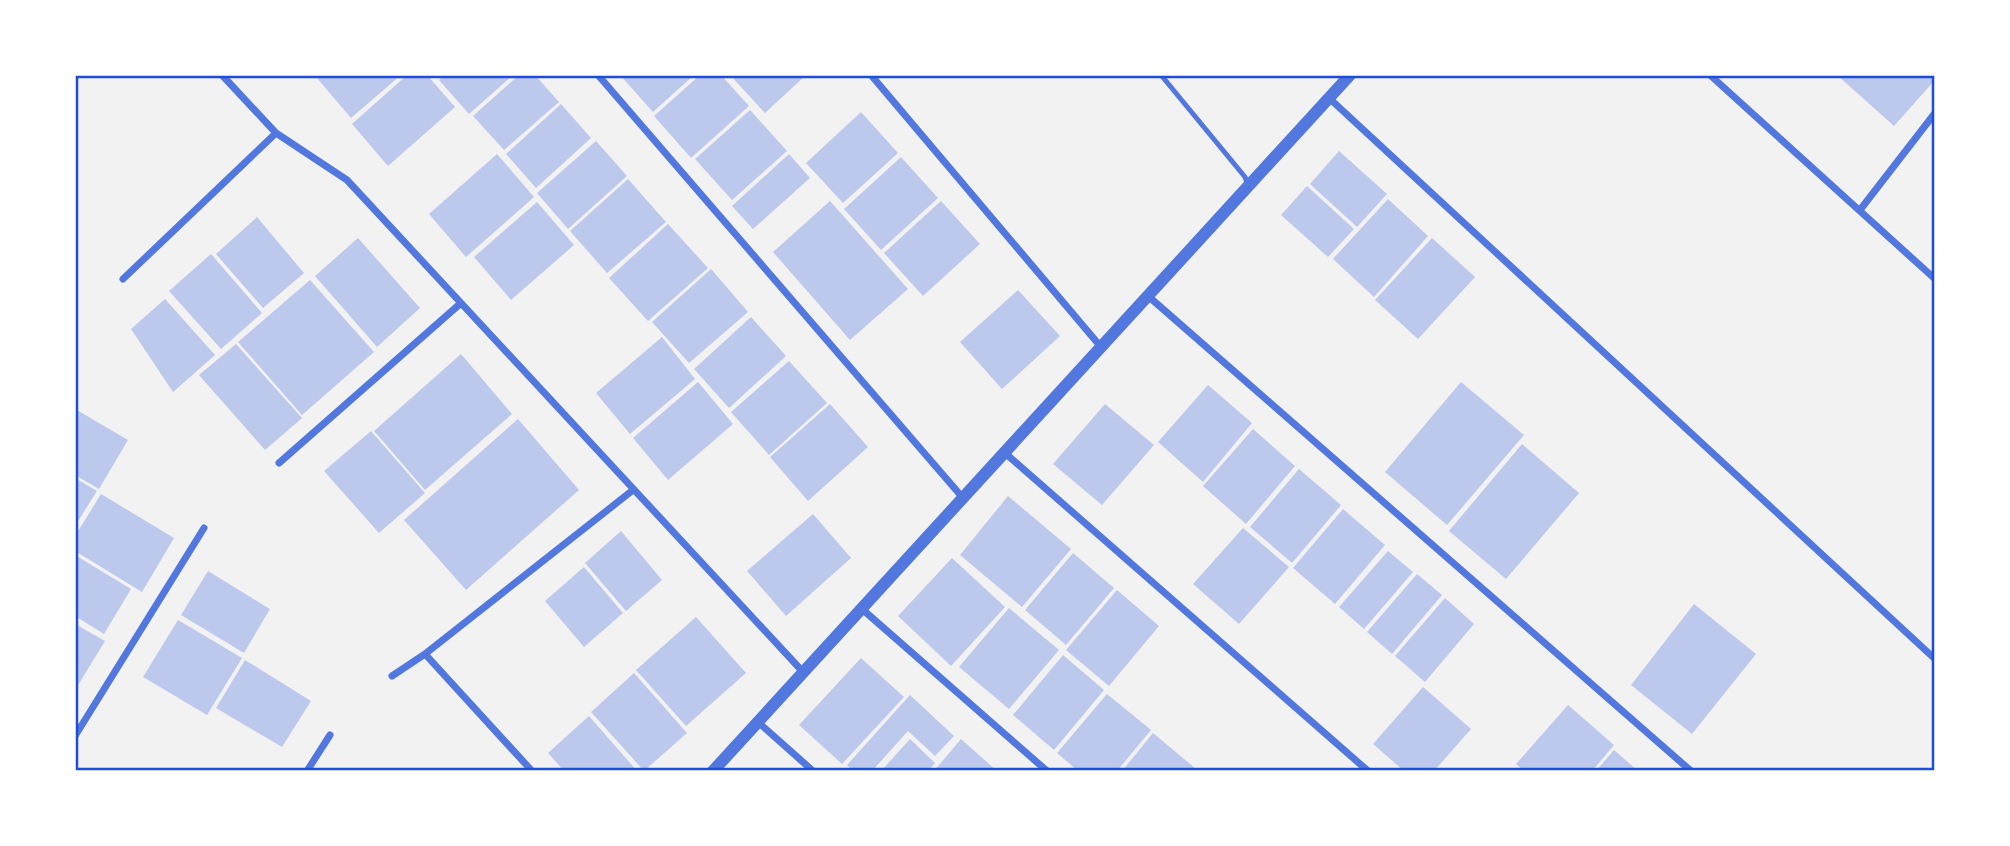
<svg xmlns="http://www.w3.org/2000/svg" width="2010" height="846" font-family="'Roboto Condensed',sans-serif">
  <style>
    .building { fill: #bdc9ec }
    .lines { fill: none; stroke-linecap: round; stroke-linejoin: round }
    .service { stroke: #5277de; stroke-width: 5 }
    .minor { stroke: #5277de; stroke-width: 7 }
    .tertiary { stroke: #5277de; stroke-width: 12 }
    .neatline { fill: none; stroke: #1d4ed8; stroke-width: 2.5 }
  </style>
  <rect width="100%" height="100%" fill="#f2f2f2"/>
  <path class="building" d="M 319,75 L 401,75 L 351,118 L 317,78 Z
    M 407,75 L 427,75 L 455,107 L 388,166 L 352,124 Z
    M 445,75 L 513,75 L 469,114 L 439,80 Z
    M 519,75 L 535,75 L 559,102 L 504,150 L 473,116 Z
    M 620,75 L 694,75 L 653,112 Z
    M 700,75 L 721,75 L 749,106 L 691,158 L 654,116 Z
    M 730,75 L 806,75 L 765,113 Z
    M 1837,75 L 1934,75 L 1935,80 L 1894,126 Z
    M 561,104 L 591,138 L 536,188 L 506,154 Z
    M 750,110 L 787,151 L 732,200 L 695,159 Z
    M 861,112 L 898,153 L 843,203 L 806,163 Z
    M 596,141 L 627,176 L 568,229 L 537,193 Z
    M 1339,151 L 1387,194 L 1357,227 L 1310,184 Z
    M 497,154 L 534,197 L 466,257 L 429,214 Z
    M 789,154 L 810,178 L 753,229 L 732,206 Z
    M 901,157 L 938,198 L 881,250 L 844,209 Z
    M 628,179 L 666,222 L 607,273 L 570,231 Z
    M 1307,186 L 1354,229 L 1328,257 L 1281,215 Z
    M 1388,199 L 1428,236 L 1374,297 L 1333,259 Z
    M 830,201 L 908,289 L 850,340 L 773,252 Z
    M 941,201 L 980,244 L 923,296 L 884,253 Z
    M 537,202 L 574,245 L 511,300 L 474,257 Z
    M 257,217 L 304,273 L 263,308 L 216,254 Z
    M 668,224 L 708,268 L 648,321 L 609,278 Z
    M 358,238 L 420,308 L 377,347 L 315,276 Z
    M 1432,238 L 1475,277 L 1418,339 L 1375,300 Z
    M 211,254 L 262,313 L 221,349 L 169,291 Z
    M 711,269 L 748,312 L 689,363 L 652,322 Z
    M 310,280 L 374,352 L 302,415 L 238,342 Z
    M 1018,290 L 1060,336 L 1002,389 L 960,342 Z
    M 165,299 L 215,355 L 173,392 L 131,329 Z
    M 751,317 L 786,356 L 729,408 L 694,369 Z
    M 662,337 L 695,379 L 630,434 L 596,393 Z
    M 236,344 L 302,418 L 265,450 L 199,375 Z
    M 461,354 L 512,414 L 425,490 L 374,431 Z
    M 789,361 L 827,403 L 769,455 L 731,412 Z
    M 698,382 L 733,424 L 668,480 L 633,438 Z
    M 1461,382 L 1524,435 L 1447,525 L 1385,472 Z
    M 1208,385 L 1252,423 L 1203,482 L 1158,442 Z
    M 830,404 L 868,447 L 808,501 L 770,457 Z
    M 1105,404 L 1154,445 L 1102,505 L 1053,464 Z
    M 75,409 L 128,440 L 99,489 L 75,475 Z
    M 518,419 L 579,490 L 466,590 L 404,520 Z
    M 1253,429 L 1295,466 L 1246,524 L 1203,486 Z
    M 371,431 L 425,493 L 379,533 L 324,471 Z
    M 1522,444 L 1579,493 L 1506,579 L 1449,531 Z
    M 1299,469 L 1341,505 L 1292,563 L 1250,527 Z
    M 75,478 L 97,491 L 75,526 Z
    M 101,494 L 174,538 L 142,592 L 75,551 L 75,536 Z
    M 1008,496 L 1071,549 L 1022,607 L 960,555 Z
    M 1343,509 L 1385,545 L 1335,604 L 1293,568 Z
    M 813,514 L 851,558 L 786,616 L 747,571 Z
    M 1243,528 L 1289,567 L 1239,624 L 1193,584 Z
    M 621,531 L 662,580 L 626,611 L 585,563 Z
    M 1388,551 L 1413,572 L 1364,629 L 1339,607 Z
    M 1073,553 L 1114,588 L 1066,645 L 1025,610 Z
    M 75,555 L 131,589 L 104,634 L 75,616 Z
    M 952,558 L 1005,607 L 951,666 L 898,616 Z
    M 584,567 L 623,613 L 584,647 L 545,601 Z
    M 208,571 L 270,609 L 244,653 L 181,615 Z
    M 1417,574 L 1442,595 L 1392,654 L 1367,632 Z
    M 1117,590 L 1159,626 L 1109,686 L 1066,650 Z
    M 1445,598 L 1474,624 L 1425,682 L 1395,656 Z
    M 1694,604 L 1756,654 L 1692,734 L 1631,685 Z
    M 1009,608 L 1059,650 L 1009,709 L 959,667 Z
    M 696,617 L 746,673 L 686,726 L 636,670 Z
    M 178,620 L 242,658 L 207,715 L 143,677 Z
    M 75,624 L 105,641 L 75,690 Z
    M 1063,655 L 1104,690 L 1054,750 L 1013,715 Z
    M 861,658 L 904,697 L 842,764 L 799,725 Z
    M 245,660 L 311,701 L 282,747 L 216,708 Z
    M 634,673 L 687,733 L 644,771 L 591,712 Z
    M 1423,687 L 1471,729 L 1434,771 L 1404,771 L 1373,744 Z
    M 1107,694 L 1151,730 L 1117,771 L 1078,771 L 1057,753 Z
    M 910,695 L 954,736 L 935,756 L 908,731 L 872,771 L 853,771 L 847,765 Z
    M 1568,705 L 1614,745 L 1592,771 L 1524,771 L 1516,764 Z
    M 589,716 L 637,771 L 564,771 L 548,753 Z
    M 1153,733 L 1196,769 L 1194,771 L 1122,771 Z
    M 910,739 L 935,763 L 928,771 L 881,771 Z
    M 961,739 L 997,771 L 934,771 Z
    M 1614,750 L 1638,771 L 1596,771 Z"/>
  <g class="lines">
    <path class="service" d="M 1161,75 L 1245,177 L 1248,185"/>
    <path class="minor" d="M 222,75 L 276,133 L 347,180 L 804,673
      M 598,75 L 963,498
      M 871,75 L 1101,347
      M 1710,75 L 1935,279
      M 1329,98 L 1935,659
      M 1860,210 L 1935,113
      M 123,279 L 276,133
      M 1148,296 L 1691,771
      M 1005,453 L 1368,771
      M 279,463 L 461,303
      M 862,609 L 1047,771
      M 425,654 L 532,771
      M 392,676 L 425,654 L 633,490
      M 758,722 L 813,771
      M 75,736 L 204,528
      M 307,771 L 330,735"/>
    <path class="tertiary" d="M 713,771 L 1350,75"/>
  </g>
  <rect width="2010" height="846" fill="none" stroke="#ffffff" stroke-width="154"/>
  <rect x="77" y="77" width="1856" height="692" class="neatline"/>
</svg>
